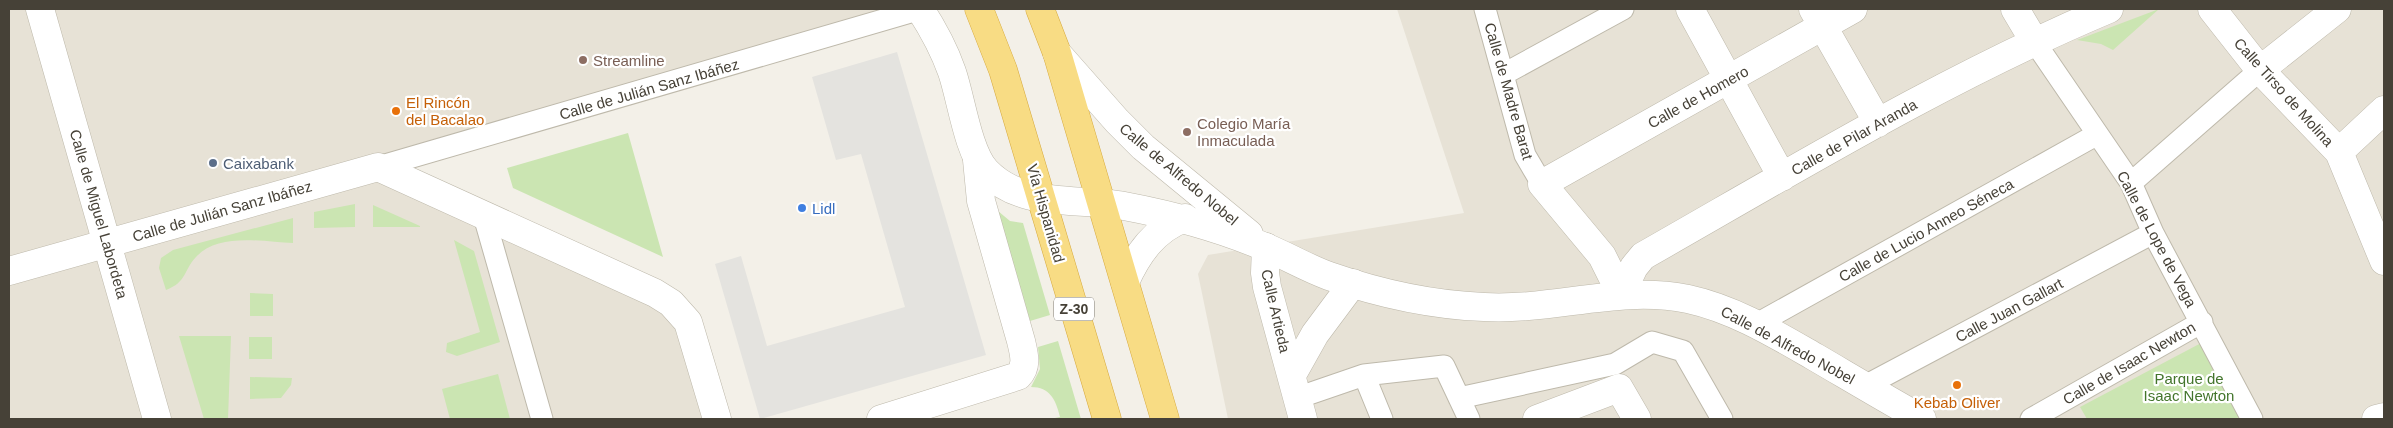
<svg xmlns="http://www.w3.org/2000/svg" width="2393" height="428" font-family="Helvetica,sans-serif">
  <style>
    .residential { fill: #e7e2d6 }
    .green { fill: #cbe5b2 }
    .parking { fill: #e4e3df }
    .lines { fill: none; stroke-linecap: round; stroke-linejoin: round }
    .pedestrian-casing { stroke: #beb9ab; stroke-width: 23 }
    .minor-casing { stroke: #beb9ab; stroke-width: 29 }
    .tertiary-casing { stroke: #beb9ab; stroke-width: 29 }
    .trunk-casing { stroke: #d6a93f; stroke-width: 29 }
    .pedestrian { stroke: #fff; stroke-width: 21 }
    .minor { stroke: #fff; stroke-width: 28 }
    .tertiary { stroke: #fff; stroke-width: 28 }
    .trunk { stroke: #f8dc84; stroke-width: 28 }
    .education-dot { fill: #8d6e63; stroke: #fff; stroke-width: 2 }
    .food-dot { fill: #e8710a; stroke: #fff; stroke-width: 2 }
    .service-dot { fill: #5c6f8a; stroke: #fff; stroke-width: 2 }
    .shop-dot { fill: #3f7fe0; stroke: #fff; stroke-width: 2 }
    .labels { text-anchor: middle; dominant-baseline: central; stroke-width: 4.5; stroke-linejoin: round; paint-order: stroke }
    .shield { fill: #fff; stroke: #7e7a73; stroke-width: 1 }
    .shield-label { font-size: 14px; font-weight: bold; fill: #464137 }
    .education-label { font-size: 15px; fill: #785e54; stroke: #fff; text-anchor: start }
    .street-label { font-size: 15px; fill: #464137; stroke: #fff }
    .food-label { font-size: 15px; fill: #c56008; stroke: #fff; text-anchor: start }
    .service-label { font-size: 15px; fill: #4e5e75; stroke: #fff; text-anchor: start }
    .shop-label { font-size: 15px; fill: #366cbe; stroke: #fff; text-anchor: start }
    .park-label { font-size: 15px; fill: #43752c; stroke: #fff }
  </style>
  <rect width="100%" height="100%" fill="#f3f0e8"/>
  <path class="residential" d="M 9,9 L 918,9 L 376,166 L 672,305 L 715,419 L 9,419 Z
    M 1397,9 L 2384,9 L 2384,419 L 1228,419 L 1198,274 L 1208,255 L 1464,213 Z"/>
  <path class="green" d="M 2159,9 L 2113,50 L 2101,44 L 2077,40 Z
    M 628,133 L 663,257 L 513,188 L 507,168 Z
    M 355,204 L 355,227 L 314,228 L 314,212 Z
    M 373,205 L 420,226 L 420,227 L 373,227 Z
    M 998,211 L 1010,221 L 1023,223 L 1050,315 L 1030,321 Z
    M 293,218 L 293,243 C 263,242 218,232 196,257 C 183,271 187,282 166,290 L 159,268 L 161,258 L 173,250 Z
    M 454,240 L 474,251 L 500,342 L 457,356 L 446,352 L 447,343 L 480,332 Z
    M 250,293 L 273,294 L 273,316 L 250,316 Z
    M 179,336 L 231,336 L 228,419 L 204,419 Z
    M 249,337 L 272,337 L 272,359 L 249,359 Z
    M 1058,341 L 1081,419 L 1050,419 L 1060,417 C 1056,400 1050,387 1031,387 L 1040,369 L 1038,347 Z
    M 2203,342 L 2243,417 L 2230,419 L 2087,419 L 2080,407 Z
    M 498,374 L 510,419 L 450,419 L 442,389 Z
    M 250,377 L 292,378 L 291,385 L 281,398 L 250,399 Z"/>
  <path class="parking" d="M 897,52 L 986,355 L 760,419 L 715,264 L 741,256 L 767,346 L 905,307 L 861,154 L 836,160 L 812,77 Z"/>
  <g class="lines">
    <defs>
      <path id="pedestrian" d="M 1485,9 L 1525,155 L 1542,184
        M 2034,41 L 2131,183 L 2153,233 L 2252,419
        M 1504,74 L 1623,9
        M 378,167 L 921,9
        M 2131,183 L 2260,70
        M 484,216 L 542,419
        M 1755,325 L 2096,135
        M 1364,375 L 1382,419
        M 1865,386 L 2153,233
        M 1297,398 L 1364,375 L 1444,366 L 1469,419
        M 1459,398 L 1615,364 L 1652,342 L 1683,351 L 1722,419
        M 2031,419 L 2202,322"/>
      <path id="minor" d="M 40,9 L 157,419
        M 1690,9 L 1782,177
        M 1813,9 L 1878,123
        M 2015,9 L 2034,41
        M 2212,9 L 2260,70 L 2339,152 L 2384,261
        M 2260,70 L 2337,9
        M 2339,152 L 2384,110
        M 1266,247 L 1265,273 L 1267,287 L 1303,419
        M 9,271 L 378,167 L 655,293 L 671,303 L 688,322 L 717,419
        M 1621,294 L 1634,267 L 1643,256 C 1796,169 1947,77 2109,9
        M 1621,294 L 1602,256 L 1542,184 L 1853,9
        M 1292,375 L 1315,334 L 1353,283
        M 881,419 L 1018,376 C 1028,366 1024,354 1021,341 L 981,201 L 977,160
        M 1537,419 L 1619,388 L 1637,419"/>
      <path id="tertiary" d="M 920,9 C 933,29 944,49 952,72 C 961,98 968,152 986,171 C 1022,209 1077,197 1124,206 C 1172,215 1220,228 1265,247 C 1287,256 1307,268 1329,276 C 1378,293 1432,305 1484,307 C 1553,311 1619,285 1688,299 C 1734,309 1775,334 1815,357 C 1851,378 1886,399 1922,419
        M 1057,53 L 1117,121 L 1143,147 L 1249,234
        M 1125,282 C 1138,253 1155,229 1185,218
        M 2376,419 L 2384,417"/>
      <path id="trunk" d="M 979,9 L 1003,70 L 1107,419
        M 1040,9 L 1057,53 L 1165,419"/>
    </defs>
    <use href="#pedestrian" class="pedestrian-casing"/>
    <use href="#minor" class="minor-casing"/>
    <use href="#tertiary" class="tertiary-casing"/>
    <use href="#trunk" class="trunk-casing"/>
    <use href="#pedestrian" class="pedestrian"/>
    <use href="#minor" class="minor"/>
    <use href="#tertiary" class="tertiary"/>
    <use href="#trunk" class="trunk"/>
  </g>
  <g class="education-dot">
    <circle cx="583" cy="60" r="5"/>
    <circle cx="1187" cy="132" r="5"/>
  </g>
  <g class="food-dot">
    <circle cx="396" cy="111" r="5"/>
    <circle cx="1957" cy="385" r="5"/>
  </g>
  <circle class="service-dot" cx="213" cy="163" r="5"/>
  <circle class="shop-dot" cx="802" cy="208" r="5"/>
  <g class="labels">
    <rect class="shield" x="1054" y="297.5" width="40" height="23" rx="4"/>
    <g class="shield-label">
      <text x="1074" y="309">Z-30</text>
    </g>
    <g class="education-label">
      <text x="593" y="60">Streamline</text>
      <text x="1197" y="123">Colegio María<tspan x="1197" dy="17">Inmaculada</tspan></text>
    </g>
    <g class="street-label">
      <text transform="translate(649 89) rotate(-16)">Calle de Julián Sanz Ibáñez</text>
      <text transform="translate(1509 91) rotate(74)">Calle de Madre Barat</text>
      <text transform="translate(2284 92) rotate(48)">Calle Tirso de Molina</text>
      <text transform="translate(1698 97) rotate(-29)">Calle de Homero</text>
      <text transform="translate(1854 137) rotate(-29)">Calle de Pilar Aranda</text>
      <text transform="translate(1179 174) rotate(40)">Calle de Alfredo Nobel</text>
      <text transform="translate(222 211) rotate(-16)">Calle de Julián Sanz Ibáñez</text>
      <text transform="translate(1046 213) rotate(74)">Vía Hispanidad</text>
      <text transform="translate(99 214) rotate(74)">Calle de Miguel Labordeta</text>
      <text transform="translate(1926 230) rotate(-29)">Calle de Lucio Anneo Séneca</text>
      <text transform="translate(2157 239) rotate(62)">Calle de Lope de Vega</text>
      <text transform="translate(2009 310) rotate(-28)">Calle Juan Gallart</text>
      <text transform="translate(1276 311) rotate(77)">Calle Artieda</text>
      <text transform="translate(1788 345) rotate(28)">Calle de Alfredo Nobel</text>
      <text transform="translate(2129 363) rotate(-30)">Calle de Isaac Newton</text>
    </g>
    <g class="food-label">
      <text x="406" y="102">El Rincón<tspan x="406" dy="17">del Bacalao</tspan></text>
      <text x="1957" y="402" text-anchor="middle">Kebab Oliver</text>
    </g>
    <g class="service-label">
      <text x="223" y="163">Caixabank</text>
    </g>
    <g class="shop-label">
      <text x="812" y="208">Lidl</text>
    </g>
    <g class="park-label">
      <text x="2189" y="378">Parque de<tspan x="2189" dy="17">Isaac Newton</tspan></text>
    </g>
  </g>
  <rect width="2393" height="428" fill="none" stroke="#464137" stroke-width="20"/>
</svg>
